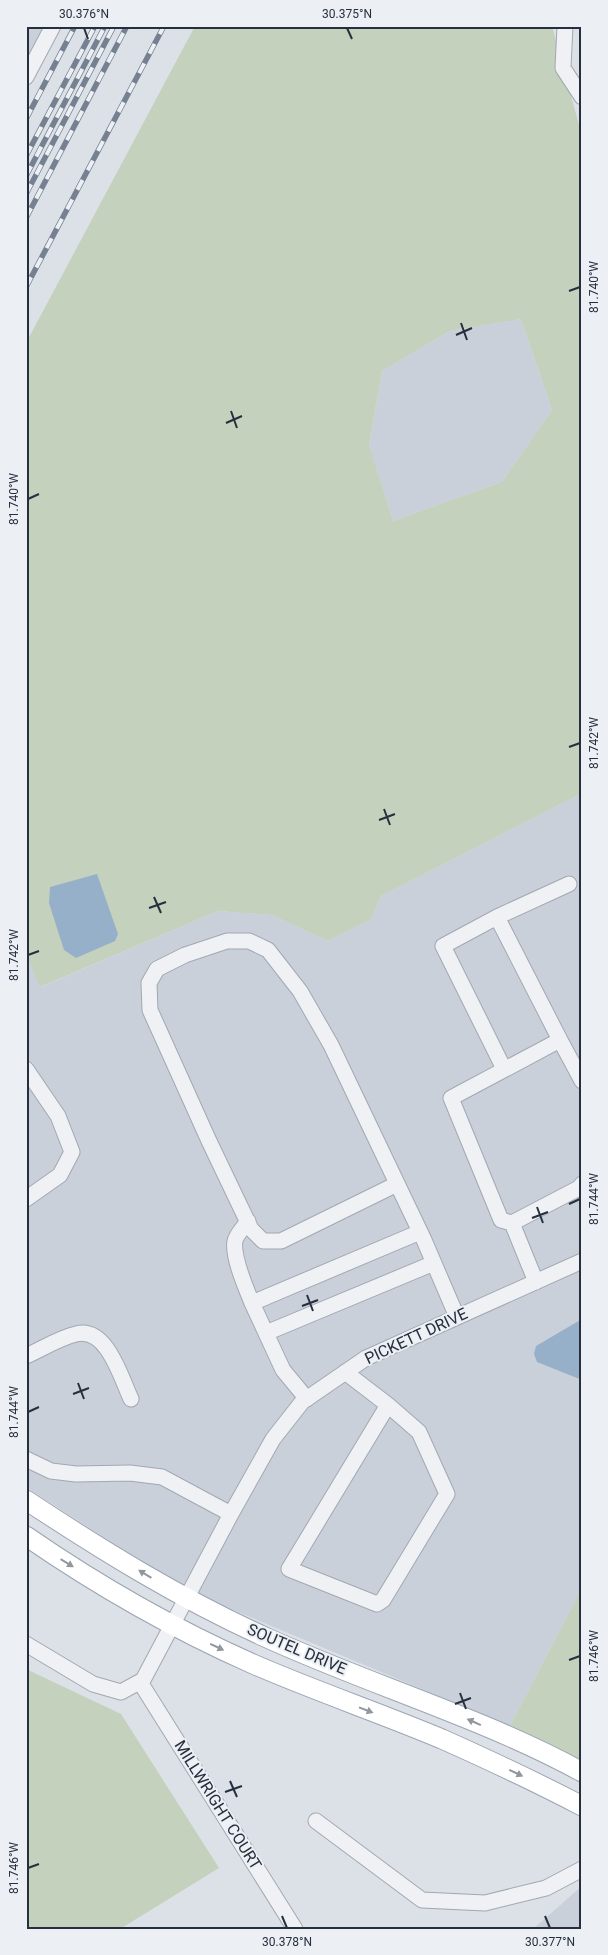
<svg xmlns="http://www.w3.org/2000/svg" width="608" height="1955" font-family="Roboto,sans-serif">
  <style>
    .built { fill: #cad0d9 }
    .green { fill: #c3d1bd; fill-rule: evenodd }
    .water { fill: #96b0c9 }
    .lines { fill: none; stroke-linecap: round; stroke-linejoin: round }
    .minor-casing { stroke: #a2a8b1; stroke-width: 17 }
    .major-casing { stroke: #9ba5b3; stroke-width: 21 }
    .minor { stroke: #eff1f5; stroke-width: 15 }
    .major { stroke: #fff; stroke-width: 19 }
    .rail-casing { stroke: #758091; stroke-width: 5.5 }
    .rail { stroke: #ecf0f5; stroke-width: 4; stroke-dasharray: 11; stroke-linecap: butt }
    .oneway { fill: #92979e }
    .ticks { fill: none; stroke: #262f3e; stroke-width: 2 }
    .labels { text-anchor: middle; dominant-baseline: central; stroke-width: 4; stroke-linejoin: round; paint-order: stroke }
    .street-label { font-size: 16px; fill: #262f3e; stroke: #ecf0f5 }
    .neatline { fill: none; stroke: #262f3e; stroke-width: 2 }
    .ticks-label { font-size: 12px; text-anchor: middle; fill: #262f3e }
  </style>
  <rect width="100%" height="100%" fill="#dce1e7"/>
  <path class="built" d="M 26,26 L 47,26 L 26,68 Z
    M 521,319 L 552,410 L 502,482 L 393,521 L 369,446 L 382,371 L 449,331 Z
    M 582,793 L 582,1588 L 510,1726 L 207,1599 L 129,1554 L 26,1487 L 26,954 L 41,987 L 218,911 L 272,915 L 328,941 L 371,919 L 381,896 Z
    M 582,1886 L 582,1929 L 533,1929 Z"/>
  <path class="green" d="M 195,26 L 552,26 L 582,136 L 582,793 L 381,896 L 371,919 L 328,941 L 272,915 L 218,911 L 40,987 L 26,954 L 26,343 ZM 521,319 L 552,410 L 502,482 L 393,521 L 369,445 L 382,371 L 449,331 Z
    M 582,1588 L 582,1761 L 510,1726 Z
    M 26,1669 L 121,1714 L 219,1868 L 120,1929 L 26,1929 Z"/>
  <path class="water" d="M 97,874 L 118,934 L 115,941 L 76,958 L 64,950 L 49,903 L 50,887 Z
    M 582,1319 L 582,1380 L 537,1362 L 534,1354 L 536,1346 Z"/>
  <g class="lines">
    <defs>
      <path id="minor" d="M 565,26 L 563,68 L 582,97
        M 26,77 L 53,26
        M 497,917 L 443,946 L 504,1069
        M 560,1040 L 497,917 L 569,884
        M 26,1069 L 58,1116 L 72,1152 L 60,1175 L 26,1199
        M 582,1081 L 560,1040 L 451,1098 L 501,1220 L 512,1223 L 579,1188 L 582,1184
        M 397,1184 L 281,1241 L 263,1241 L 251,1229 L 209,1141 L 150,1010 L 149,983 L 157,969 L 185,955 L 227,941 L 249,941 L 268,950 L 300,991 L 331,1045 L 424,1240 L 457,1317
        M 248,1221 C 244,1227 236,1235 235,1241 C 232,1257 246,1288 252,1303
        M 512,1223 L 536,1282
        M 266,1333 L 434,1263
        M 26,1356 C 42,1349 59,1338 76,1334 C 107,1326 121,1378 131,1399
        M 345,1372 L 388,1405 L 419,1432 L 447,1494 L 383,1600 L 377,1604 L 289,1569 L 388,1405
        M 307,1399 L 283,1370 L 252,1303 L 420,1232
        M 26,1459 L 51,1471 L 76,1474 L 130,1473 L 162,1477 L 231,1514
        M 26,1644 L 93,1684 L 121,1692 L 143,1680 L 231,1514 L 273,1439 L 302,1402 L 366,1358 L 582,1261
        M 140,1682 L 295,1929
        M 316,1821 L 422,1900 L 485,1903 L 546,1888 L 582,1869"/>
      <path id="major" d="M 26,1500 C 103,1551 181,1599 265,1637 C 370,1685 481,1717 582,1772
        M 26,1536 C 97,1585 174,1629 253,1664 C 315,1691 380,1713 442,1739 C 489,1760 536,1782 582,1806"/>
    </defs>
    <use href="#minor" class="minor-casing"/>
    <use href="#major" class="major-casing"/>
    <use href="#minor" class="minor"/>
    <use href="#major" class="major"/>
    <defs>
      <path id="rail" d="M 26,119 L 75,26
        M 26,156 L 95,26
        M 26,176 L 105,26
        M 26,194 L 114,26
        M 26,218 L 127,26
        M 26,287 L 164,26"/>
    </defs>
    <use href="#rail" class="rail-casing"/>
    <use href="#rail" class="rail"/>
  </g>
  <defs><path id="oneway-solid" d="M-6-.8H1V-3.2L6.5 0L1 3.2V.8H-6Z" transform="scale(1.25)"/></defs>
  <g class="oneway">
    <use href="#oneway-solid" transform="translate(67 1563) rotate(31)"/>
    <use href="#oneway-solid" transform="translate(145 1574) rotate(-149)"/>
    <use href="#oneway-solid" transform="translate(217 1647) rotate(25)"/>
    <use href="#oneway-solid" transform="translate(366 1710) rotate(21)"/>
    <use href="#oneway-solid" transform="translate(474 1722) rotate(-156)"/>
    <use href="#oneway-solid" transform="translate(516 1773) rotate(25)"/>
  </g>
  <path class="ticks" d="M 84,28 L 88,39M 347,28 L 352,39M 569,291 L 580,287M 461,323 L 467,340M 456,335 L 472,328M 231,411 L 237,428M 226,423 L 242,416M 28,499 L 39,494M 569,747 L 580,743M 384,809 L 390,825M 379,820 L 395,814M 154,897 L 161,913M 149,908 L 166,902M 28,955 L 39,951M 569,1204 L 580,1199M 537,1207 L 543,1223M 532,1218 L 548,1212M 307,1295 L 313,1311M 302,1306 L 318,1300M 78,1383 L 84,1399M 73,1394 L 89,1388M 28,1412 L 39,1407M 569,1660 L 580,1656M 460,1693 L 466,1709M 455,1704 L 471,1698M 230,1781 L 237,1797M 225,1792 L 242,1786M 28,1868 L 39,1864M 282,1916 L 287,1928M 545,1916 L 550,1928"/>
  <g class="labels">
    <g class="street-label">
      <text transform="translate(416 1336) rotate(-25)">PICKETT DRIVE</text>
      <text transform="translate(297 1649) rotate(23)">SOUTEL DRIVE</text>
      <text transform="translate(218 1805) rotate(58)">MILLWRIGHT COURT</text>
    </g>
  </g>
  <rect width="608" height="1955" fill="none" stroke="#ecf0f5" stroke-width="55"/>
  <rect x="28" y="28" width="552" height="1900" class="neatline"/>
  <g class="ticks-label">
    <text x="84" y="18">30.376°N</text>
    <text x="347" y="18">30.375°N</text>
    <text transform="translate(594 287) rotate(-90)" y="4">81.740°W</text>
    <text transform="translate(14 499) rotate(-90)" y="4">81.740°W</text>
    <text transform="translate(594 743) rotate(-90)" y="4">81.742°W</text>
    <text transform="translate(14 955) rotate(-90)" y="4">81.742°W</text>
    <text transform="translate(594 1199) rotate(-90)" y="4">81.744°W</text>
    <text transform="translate(14 1412) rotate(-90)" y="4">81.744°W</text>
    <text transform="translate(594 1656) rotate(-90)" y="4">81.746°W</text>
    <text transform="translate(14 1868) rotate(-90)" y="4">81.746°W</text>
    <text x="287" y="1946">30.378°N</text>
    <text x="550" y="1946">30.377°N</text>
  </g>
</svg>
